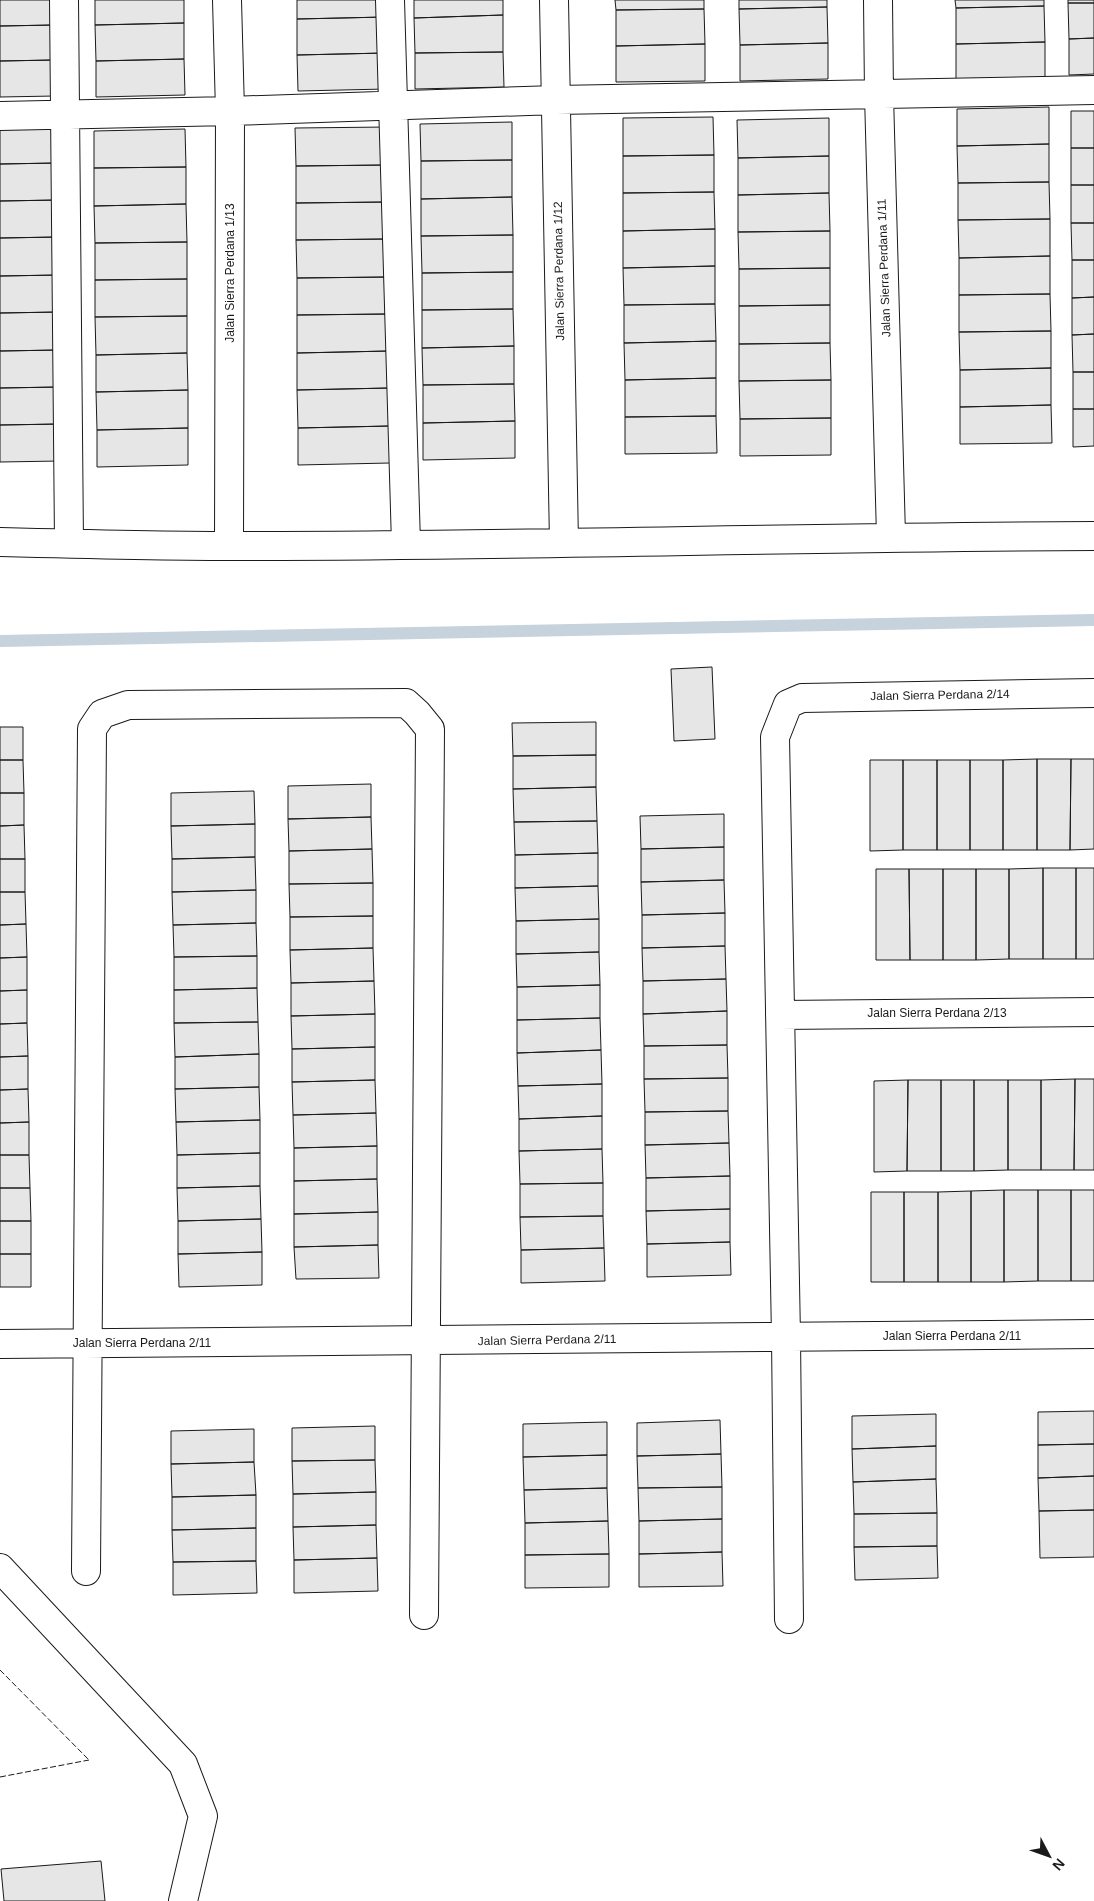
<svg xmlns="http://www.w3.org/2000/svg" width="1094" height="1901" font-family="Arial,sans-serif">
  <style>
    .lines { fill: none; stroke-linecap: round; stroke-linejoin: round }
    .stream { stroke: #c6d2dc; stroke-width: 12 }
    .building { fill: #e6e6e6; stroke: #1a1a1a }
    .minor-casing { stroke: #1a1a1a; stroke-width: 30 }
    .minor { stroke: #fff; stroke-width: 28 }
    .fence { stroke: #1a1a1a; stroke-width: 1; stroke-dasharray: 6 2.5; stroke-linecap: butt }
    .labels { text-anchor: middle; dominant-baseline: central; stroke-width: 4; stroke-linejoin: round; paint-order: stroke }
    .street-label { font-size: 12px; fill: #1a1a1a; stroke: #fff }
  </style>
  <rect width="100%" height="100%" fill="#fff"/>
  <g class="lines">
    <path class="stream" d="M 0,641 L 1094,620"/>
  </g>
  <path class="building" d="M 0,0 L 54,0 L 54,25 L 0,26 Z
    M 95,0 L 184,0 L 184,23 L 95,25 Z
    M 297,0 L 385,0 L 385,17 L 297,19 Z
    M 414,0 L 503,0 L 503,15 L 414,18 Z
    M 615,0 L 704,0 L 704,9 L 616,10 Z
    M 739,0 L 827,0 L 827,7 L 739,9 Z
    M 955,0 L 1044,0 L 1044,6 L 956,8 Z
    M 1068,0 L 1094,0 L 1094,3 L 1068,3 Z
    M 1068,3 L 1094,3 L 1094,38 L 1069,39 Z
    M 1044,6 L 1045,42 L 956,44 L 956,8 Z
    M 827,7 L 828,43 L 740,45 L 739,9 Z
    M 704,9 L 705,44 L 616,46 L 616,10 Z
    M 503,15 L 503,52 L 415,53 L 414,18 Z
    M 385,17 L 385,53 L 297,55 L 297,19 Z
    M 184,23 L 184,59 L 96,61 L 95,25 Z
    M 54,25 L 54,60 L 0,61 L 0,26 Z
    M 1094,38 L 1094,74 L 1069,75 L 1069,39 Z
    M 1045,42 L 1045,78 L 956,80 L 956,44 Z
    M 828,43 L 828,79 L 740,81 L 740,45 Z
    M 705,44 L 705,81 L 616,82 L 616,46 Z
    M 503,52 L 504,87 L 415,89 L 415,53 Z
    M 385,53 L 386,89 L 298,91 L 297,55 Z
    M 184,59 L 185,95 L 96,97 L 96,61 Z
    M 54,60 L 55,96 L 0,97 L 0,61 Z
    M 1049,107 L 1049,144 L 957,146 L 957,109 Z
    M 1071,111 L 1094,111 L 1094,148 L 1071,148 Z
    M 713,117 L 714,155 L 623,156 L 623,118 Z
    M 829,118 L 829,156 L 738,158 L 737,120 Z
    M 512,122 L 512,160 L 421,161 L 420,124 Z
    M 0,126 L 57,126 L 57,163 L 0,164 Z
    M 387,127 L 387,165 L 296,166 L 295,128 Z
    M 185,129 L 186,167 L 94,168 L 94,131 Z
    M 1049,144 L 1049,182 L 958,183 L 957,146 Z
    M 1071,148 L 1094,148 L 1094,185 L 1071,185 Z
    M 714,155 L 714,192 L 623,193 L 623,156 Z
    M 829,156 L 829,193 L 738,195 L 738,158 Z
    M 512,160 L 512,197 L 421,199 L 421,161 Z
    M 57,163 L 58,200 L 0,201 L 0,164 Z
    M 387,165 L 387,202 L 296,203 L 296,166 Z
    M 186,167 L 186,204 L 94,206 L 94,168 Z
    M 1049,182 L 1050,219 L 958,220 L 958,183 Z
    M 1071,185 L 1094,185 L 1094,223 L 1071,223 Z
    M 714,192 L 715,229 L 623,231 L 623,193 Z
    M 829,193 L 830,231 L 738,232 L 738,195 Z
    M 512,197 L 513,235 L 421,236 L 421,199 Z
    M 58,200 L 58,237 L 0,238 L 0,201 Z
    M 387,202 L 387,239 L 296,240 L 296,203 Z
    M 186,204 L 187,242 L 95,243 L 94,206 Z
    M 1050,219 L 1050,256 L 959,258 L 958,220 Z
    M 1071,223 L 1094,223 L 1094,260 L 1072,260 Z
    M 715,229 L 715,266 L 623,268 L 623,231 Z
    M 830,231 L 830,268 L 739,269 L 738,232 Z
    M 513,235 L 513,272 L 422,273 L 421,236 Z
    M 58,237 L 59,275 L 0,276 L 0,238 Z
    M 387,239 L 388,277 L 297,278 L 296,240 Z
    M 187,242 L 187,279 L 95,280 L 95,243 Z
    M 1050,256 L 1050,294 L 959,295 L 959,258 Z
    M 1072,260 L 1094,260 L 1094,297 L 1072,298 Z
    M 715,266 L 715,304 L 624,305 L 623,268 Z
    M 830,268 L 830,305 L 739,306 L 739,269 Z
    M 513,272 L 513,309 L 422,310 L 422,273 Z
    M 59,275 L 59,312 L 0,313 L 0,276 Z
    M 388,277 L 388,314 L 297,315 L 297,278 Z
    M 187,279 L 187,316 L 95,317 L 95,280 Z
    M 1050,294 L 1051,331 L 959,332 L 959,295 Z
    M 1094,297 L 1094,334 L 1072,335 L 1072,298 Z
    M 715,304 L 716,341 L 624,343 L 624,305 Z
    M 830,305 L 830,343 L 739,344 L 739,306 Z
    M 513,309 L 514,346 L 422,348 L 422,310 Z
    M 59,312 L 59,350 L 0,351 L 0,313 Z
    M 388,314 L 389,351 L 297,353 L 297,315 Z
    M 187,316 L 187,353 L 96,355 L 95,317 Z
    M 1051,331 L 1051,368 L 960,370 L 959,332 Z
    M 1094,334 L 1094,372 L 1073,372 L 1072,335 Z
    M 716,341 L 716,378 L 625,380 L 624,343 Z
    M 830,343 L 831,380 L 739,381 L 739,344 Z
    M 514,346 L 514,384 L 423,385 L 422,348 Z
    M 59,350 L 59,387 L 0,388 L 0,351 Z
    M 389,351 L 389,388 L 297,390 L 297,353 Z
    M 187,353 L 188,390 L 96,392 L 96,355 Z
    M 1051,368 L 1051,405 L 960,407 L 960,370 Z
    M 1073,372 L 1094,372 L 1094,409 L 1073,409 Z
    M 716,378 L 716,416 L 625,417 L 625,380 Z
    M 831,380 L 831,418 L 740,419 L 739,381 Z
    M 514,384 L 515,421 L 423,423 L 423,385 Z
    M 59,387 L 60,424 L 0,425 L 0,388 Z
    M 389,388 L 390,426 L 298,428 L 297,390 Z
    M 188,390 L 188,428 L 97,430 L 96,392 Z
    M 1051,405 L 1052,443 L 960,444 L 960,407 Z
    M 1073,409 L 1094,409 L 1094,446 L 1073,447 Z
    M 716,416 L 717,453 L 625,454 L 625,417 Z
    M 831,418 L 831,455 L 740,456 L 740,419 Z
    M 515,421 L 515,458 L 423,460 L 423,423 Z
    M 60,424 L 60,461 L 0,462 L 0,425 Z
    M 390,426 L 390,463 L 298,465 L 298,428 Z
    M 188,428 L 188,465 L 97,467 L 97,430 Z
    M 712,667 L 715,739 L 674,741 L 671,669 Z
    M 596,722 L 596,755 L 513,756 L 512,723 Z
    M 0,727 L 23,727 L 23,760 L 0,760 Z
    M 596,755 L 596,787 L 513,789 L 513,756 Z
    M 1037,759 L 1071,759 L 1070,850 L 1037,850 Z
    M 1037,759 L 1037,850 L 1003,850 L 1003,760 Z
    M 1071,759 L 1094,759 L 1094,849 L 1070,850 Z
    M 0,760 L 23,760 L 24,793 L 0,793 Z
    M 870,760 L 903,760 L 903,850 L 870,851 Z
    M 903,760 L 937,760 L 937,850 L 903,850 Z
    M 937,760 L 970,760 L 970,850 L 937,850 Z
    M 970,760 L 1003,760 L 1003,850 L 970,850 Z
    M 371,784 L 371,817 L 288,819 L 288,786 Z
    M 596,787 L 597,821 L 514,822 L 513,789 Z
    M 254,791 L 255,824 L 171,826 L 171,793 Z
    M 0,793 L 24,793 L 24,825 L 0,826 Z
    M 724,814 L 724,847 L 641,849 L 640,816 Z
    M 371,817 L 372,849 L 289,851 L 288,819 Z
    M 597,821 L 598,853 L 515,855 L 514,822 Z
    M 255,824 L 255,857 L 172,859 L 171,826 Z
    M 24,825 L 25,859 L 0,859 L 0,826 Z
    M 724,847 L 724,880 L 641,882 L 641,849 Z
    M 372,849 L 373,883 L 289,884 L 289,851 Z
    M 598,853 L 598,886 L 515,888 L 515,855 Z
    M 255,857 L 256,890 L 172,892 L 172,859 Z
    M 0,859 L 25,859 L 25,892 L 0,892 Z
    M 1043,868 L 1043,959 L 1009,959 L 1009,869 Z
    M 1043,868 L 1076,868 L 1076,959 L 1043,959 Z
    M 1076,868 L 1094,868 L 1094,959 L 1076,959 Z
    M 876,869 L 909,869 L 910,960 L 876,960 Z
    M 909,869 L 943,869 L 943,960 L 910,960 Z
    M 943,869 L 976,869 L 976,960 L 943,960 Z
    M 976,869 L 1009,869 L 1009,959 L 976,960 Z
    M 724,880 L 725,913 L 642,915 L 641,882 Z
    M 373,883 L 373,916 L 290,917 L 289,884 Z
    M 598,886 L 599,919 L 516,921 L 515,888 Z
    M 256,890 L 256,923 L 173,925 L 172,892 Z
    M 0,892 L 25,892 L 26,924 L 0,925 Z
    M 725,913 L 725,946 L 642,948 L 642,915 Z
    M 373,916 L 373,948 L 290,950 L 290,917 Z
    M 599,919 L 599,952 L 516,954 L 516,921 Z
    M 256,923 L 257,956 L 174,957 L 173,925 Z
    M 26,924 L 27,957 L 0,958 L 0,925 Z
    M 725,946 L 726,979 L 643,981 L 642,948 Z
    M 373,948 L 374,981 L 291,983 L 290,950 Z
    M 599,952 L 600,985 L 517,987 L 516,954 Z
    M 257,956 L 257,988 L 174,990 L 174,957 Z
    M 27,957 L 27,990 L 0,991 L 0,958 Z
    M 726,979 L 727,1011 L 643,1014 L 643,981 Z
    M 374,981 L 375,1014 L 291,1016 L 291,983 Z
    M 600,985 L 600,1018 L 517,1020 L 517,987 Z
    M 257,988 L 258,1022 L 174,1023 L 174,990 Z
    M 27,990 L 27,1023 L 0,1024 L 0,991 Z
    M 727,1011 L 727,1045 L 644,1046 L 643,1014 Z
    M 375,1014 L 375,1047 L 292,1049 L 291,1016 Z
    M 600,1018 L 601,1050 L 517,1053 L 517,1020 Z
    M 258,1022 L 259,1054 L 175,1057 L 174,1023 Z
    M 27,1023 L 28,1056 L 0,1057 L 0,1024 Z
    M 727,1045 L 728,1078 L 644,1079 L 644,1046 Z
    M 375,1047 L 375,1080 L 292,1082 L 292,1049 Z
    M 601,1050 L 602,1084 L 518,1086 L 517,1053 Z
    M 259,1054 L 259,1087 L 175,1089 L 175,1057 Z
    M 28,1056 L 28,1089 L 0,1090 L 0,1057 Z
    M 728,1078 L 728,1111 L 645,1112 L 644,1079 Z
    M 1075,1079 L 1074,1170 L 1041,1170 L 1041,1080 Z
    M 1075,1079 L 1094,1079 L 1094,1170 L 1074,1170 Z
    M 375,1080 L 376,1113 L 293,1115 L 292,1082 Z
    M 908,1080 L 941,1080 L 941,1171 L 907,1171 Z
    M 908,1080 L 907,1171 L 874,1172 L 874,1081 Z
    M 941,1080 L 974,1080 L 974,1171 L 941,1171 Z
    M 974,1080 L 1008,1080 L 1008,1170 L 974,1171 Z
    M 1008,1080 L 1041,1080 L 1041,1170 L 1008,1170 Z
    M 602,1084 L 602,1116 L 519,1119 L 518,1086 Z
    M 259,1087 L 260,1120 L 176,1122 L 175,1089 Z
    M 28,1089 L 29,1122 L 0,1123 L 0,1090 Z
    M 728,1111 L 729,1143 L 645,1145 L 645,1112 Z
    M 376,1113 L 377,1146 L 294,1148 L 293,1115 Z
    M 602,1116 L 602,1149 L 519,1151 L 519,1119 Z
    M 260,1120 L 260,1153 L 177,1155 L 176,1122 Z
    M 29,1122 L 29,1155 L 0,1155 L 0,1123 Z
    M 729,1143 L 730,1176 L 646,1178 L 645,1145 Z
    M 377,1146 L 377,1179 L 294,1181 L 294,1148 Z
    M 602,1149 L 603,1183 L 520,1184 L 519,1151 Z
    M 260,1153 L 260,1186 L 177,1188 L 177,1155 Z
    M 0,1155 L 29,1155 L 30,1188 L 0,1188 Z
    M 730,1176 L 730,1209 L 646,1211 L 646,1178 Z
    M 377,1179 L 378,1212 L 294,1214 L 294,1181 Z
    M 603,1183 L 603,1216 L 520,1217 L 520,1184 Z
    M 260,1186 L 261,1219 L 178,1221 L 177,1188 Z
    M 0,1188 L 30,1188 L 31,1221 L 0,1221 Z
    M 1004,1190 L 1038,1190 L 1038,1281 L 1004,1282 Z
    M 1004,1190 L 1004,1282 L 971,1282 L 971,1191 Z
    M 1038,1190 L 1071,1190 L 1071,1281 L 1038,1281 Z
    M 1071,1190 L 1094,1190 L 1094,1281 L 1071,1281 Z
    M 971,1191 L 971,1282 L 938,1282 L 938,1192 Z
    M 871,1192 L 904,1192 L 904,1282 L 871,1282 Z
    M 904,1192 L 938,1192 L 938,1282 L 904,1282 Z
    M 730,1209 L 730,1242 L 647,1244 L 646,1211 Z
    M 378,1212 L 378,1245 L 294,1247 L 294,1214 Z
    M 603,1216 L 604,1248 L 521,1250 L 520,1217 Z
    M 261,1219 L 262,1252 L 178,1254 L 178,1221 Z
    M 0,1221 L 31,1221 L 31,1254 L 0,1254 Z
    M 730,1242 L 731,1275 L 647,1277 L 647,1244 Z
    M 378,1245 L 379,1278 L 296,1279 L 294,1247 Z
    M 604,1248 L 605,1281 L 521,1283 L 521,1250 Z
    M 262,1252 L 262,1285 L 179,1287 L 178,1254 Z
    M 0,1254 L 31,1254 L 31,1287 L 0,1287 Z
    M 1094,1411 L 1094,1444 L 1038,1445 L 1038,1412 Z
    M 936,1414 L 936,1446 L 852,1449 L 852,1416 Z
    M 720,1420 L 721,1454 L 637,1456 L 637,1423 Z
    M 607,1422 L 607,1455 L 523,1457 L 523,1424 Z
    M 375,1426 L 375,1460 L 292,1461 L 292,1428 Z
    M 254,1429 L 254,1462 L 171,1464 L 171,1431 Z
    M 1094,1444 L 1094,1476 L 1038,1478 L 1038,1445 Z
    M 936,1446 L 936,1479 L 853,1482 L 852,1449 Z
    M 721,1454 L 722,1487 L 638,1488 L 637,1456 Z
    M 607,1455 L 607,1488 L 524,1490 L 523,1457 Z
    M 375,1460 L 376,1492 L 293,1494 L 292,1461 Z
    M 254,1462 L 256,1495 L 172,1497 L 171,1464 Z
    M 1094,1476 L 1094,1510 L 1039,1511 L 1038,1478 Z
    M 936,1479 L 937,1513 L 854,1514 L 853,1482 Z
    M 722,1487 L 722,1519 L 639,1521 L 638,1488 Z
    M 607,1488 L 608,1521 L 525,1523 L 524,1490 Z
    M 376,1492 L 376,1525 L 293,1527 L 293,1494 Z
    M 256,1495 L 256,1528 L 172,1530 L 172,1497 Z
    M 1094,1510 L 1094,1557 L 1040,1558 L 1039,1511 Z
    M 937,1513 L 937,1546 L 854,1547 L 854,1514 Z
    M 722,1519 L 722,1552 L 639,1554 L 639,1521 Z
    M 608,1521 L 609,1554 L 525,1555 L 525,1523 Z
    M 376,1525 L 377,1558 L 294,1560 L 293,1527 Z
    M 256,1528 L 256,1561 L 173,1562 L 172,1530 Z
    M 937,1546 L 938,1578 L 855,1580 L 854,1547 Z
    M 722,1552 L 723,1586 L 639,1587 L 639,1554 Z
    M 609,1554 L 609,1587 L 525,1588 L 525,1555 Z
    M 377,1558 L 378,1591 L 294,1593 L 294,1560 Z
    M 256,1561 L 257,1593 L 173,1595 L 173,1562 Z
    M 101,1861 L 105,1901 L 4,1901 L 1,1869 Z"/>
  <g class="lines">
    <defs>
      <path id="minor" d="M 64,0 L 69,543
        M 227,0 L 230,111 L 229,546
        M 390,0 L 406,544
        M 554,0 L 564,543
        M 878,0 L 879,95 L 891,536
        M 0,116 L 230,111 L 556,100 L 1094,90
        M 0,542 C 77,544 154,546 231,546 C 519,546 806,537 1094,536
        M 780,1015 L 1094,1012
        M 0,1344 L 1094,1334
        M 0,1568 L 183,1764 L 203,1816 L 183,1901
        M 86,1571 L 92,729 L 102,714 L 128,705 L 406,703 L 417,713 L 430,729 L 424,1615
        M 789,1619 L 786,1337 L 775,737 L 788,704 L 802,698 L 1094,693"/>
    </defs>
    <use href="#minor" class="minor-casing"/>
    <use href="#minor" class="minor"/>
    <path class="fence" d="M 0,1670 L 89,1760
      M 0,1777 L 89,1760"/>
  </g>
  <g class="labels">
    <g class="street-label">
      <text transform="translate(884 268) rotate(-92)">Jalan Sierra Perdana 1/11</text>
      <text transform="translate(559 271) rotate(-91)">Jalan Sierra Perdana 1/12</text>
      <text transform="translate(230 273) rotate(-90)">Jalan Sierra Perdana 1/13</text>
      <text transform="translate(940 695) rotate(-1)">Jalan Sierra Perdana 2/14</text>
      <text x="937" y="1013">Jalan Sierra Perdana 2/13</text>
      <text x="952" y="1336">Jalan Sierra Perdana 2/11</text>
      <text transform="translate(547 1340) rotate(-1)">Jalan Sierra Perdana 2/11</text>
      <text x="142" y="1343">Jalan Sierra Perdana 2/11</text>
    </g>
  </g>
  <g transform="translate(1049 1856) rotate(131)" stroke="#ffffff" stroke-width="4" paint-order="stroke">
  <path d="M0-4L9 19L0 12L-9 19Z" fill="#1a1a1a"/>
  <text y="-8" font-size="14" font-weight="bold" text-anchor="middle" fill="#1a1a1a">N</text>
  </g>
</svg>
